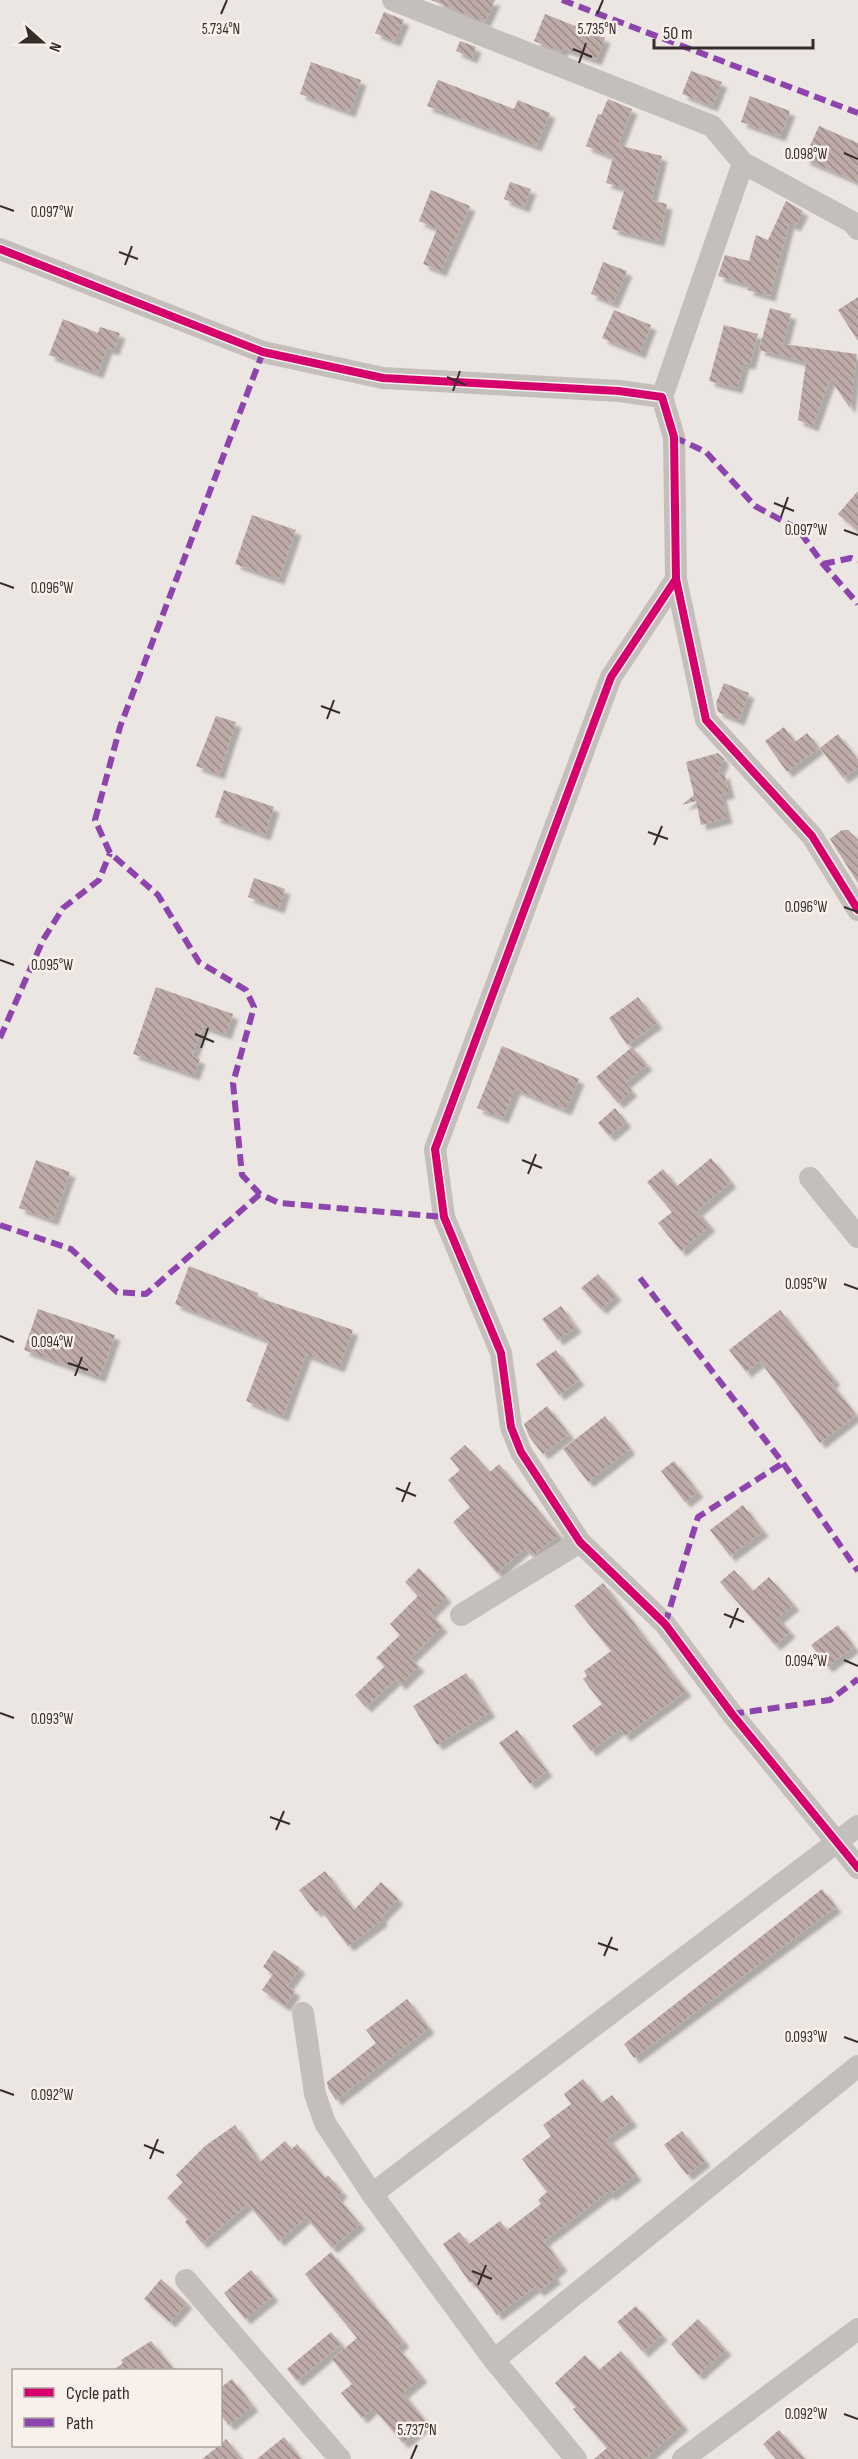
<svg xmlns="http://www.w3.org/2000/svg" width="858" height="2459" font-family="'Sofia Sans Condensed',sans-serif">
  <style>
    .building { fill: url(#building-back-hatch); filter: url(#shadow) }
    .lines { fill: none; stroke-linecap: round; stroke-linejoin: round }
    .minor { stroke: #c5bfbc; stroke-width: 22 }
    .quiet { stroke: #8e44ad; stroke-width: 6; stroke-dasharray: 12 6; stroke-linecap: butt }
    .cycleway-casing { stroke: #f8f0eb; stroke-width: 11 }
    .cycleway { stroke: #d6006c; stroke-width: 8 }
    .ticks { fill: none; stroke: #362c2a; stroke-width: 2 }
    .ticks-label { font-size: 15px; text-anchor: middle; fill: #362c2a; stroke: #f8f0eb; stroke-width: 5; stroke-linejoin: round; paint-order: stroke }
  </style>
  <defs>
    <pattern id="building-back-hatch" width="6" height="6" patternUnits="userSpaceOnUse" patternTransform="scale(1.5)"><rect width="6" height="6" fill="#beaaa6"/><path d="M-1 5l2 2M0 0l6 6M5-1l2 2" fill="none" stroke="#9b8b87"/></pattern>
    <filter id="shadow"><feDropShadow dx="5.5" dy="5.5" stdDeviation="1.5" flood-color="#0004"/></filter>
  </defs>
  <rect width="100%" height="100%" fill="#ece6e3"/>
  <path class="building" d="M 431,0 L 495,0 L 485,22 Z
    M 384,12 L 404,20 L 395,41 L 375,33 Z
    M 545,14 L 605,38 L 596,60 L 563,48 L 562,52 L 534,41 Z
    M 460,41 L 476,47 L 472,58 L 456,51 Z
    M 311,62 L 361,80 L 350,112 L 300,94 Z
    M 691,71 L 722,82 L 712,106 L 682,94 Z
    M 438,80 L 514,109 L 518,100 L 550,113 L 536,146 L 427,106 Z
    M 750,96 L 790,111 L 780,136 L 741,122 Z
    M 608,99 L 632,109 L 618,145 L 662,156 L 651,200 L 667,204 L 659,241 L 612,229 L 625,188 L 606,183 L 614,154 L 613,157 L 586,146 L 598,114 L 601,115 Z
    M 819,126 L 858,143 L 858,182 L 804,159 Z
    M 510,182 L 531,189 L 524,207 L 504,199 Z
    M 431,190 L 470,206 L 441,271 L 423,264 L 437,229 L 419,221 Z
    M 786,201 L 803,211 L 795,226 L 789,223 L 770,296 L 748,290 L 749,285 L 718,276 L 725,255 L 749,261 L 756,235 L 768,240 Z
    M 603,262 L 627,271 L 613,303 L 591,294 Z
    M 858,297 L 858,341 L 838,310 Z
    M 770,308 L 791,314 L 783,344 L 857,354 L 850,408 L 830,379 L 813,426 L 798,420 L 806,362 L 759,350 Z
    M 614,310 L 651,325 L 640,353 L 602,338 Z
    M 63,319 L 98,333 L 100,327 L 120,333 L 114,350 L 107,348 L 98,373 L 49,355 Z
    M 724,325 L 758,334 L 750,364 L 744,363 L 737,388 L 709,381 Z
    M 858,491 L 858,531 L 838,514 Z
    M 252,515 L 296,530 L 279,579 L 235,564 Z
    M 724,683 L 749,693 L 739,720 L 718,712 L 716,703 Z
    M 216,716 L 236,722 L 219,774 L 196,766 Z
    M 784,727 L 795,742 L 807,733 L 819,748 L 787,772 L 765,741 Z
    M 838,734 L 858,760 L 858,767 L 843,778 L 820,748 Z
    M 718,753 L 724,759 L 716,778 L 724,772 L 729,793 L 721,795 L 727,818 L 701,825 L 696,801 L 682,805 L 694,795 L 686,762 Z
    M 224,790 L 274,807 L 265,835 L 215,817 Z
    M 842,830 L 848,830 L 858,840 L 858,883 L 830,839 Z
    M 254,878 L 285,889 L 279,908 L 248,897 Z
    M 156,987 L 233,1014 L 226,1034 L 203,1026 L 192,1056 L 200,1059 L 194,1075 L 133,1054 Z
    M 638,997 L 657,1023 L 627,1045 L 609,1018 Z
    M 502,1046 L 579,1079 L 566,1110 L 515,1089 L 503,1118 L 477,1108 Z
    M 632,1047 L 647,1065 L 625,1083 L 632,1091 L 618,1103 L 596,1077 Z
    M 615,1108 L 626,1122 L 609,1136 L 598,1123 Z
    M 711,1158 L 731,1182 L 697,1211 L 710,1226 L 681,1251 L 658,1223 L 672,1212 L 647,1182 L 663,1169 L 677,1186 Z
    M 36,1160 L 70,1172 L 53,1220 L 19,1208 Z
    M 189,1266 L 258,1293 L 257,1297 L 353,1330 L 339,1367 L 306,1354 L 283,1416 L 246,1401 L 269,1341 L 175,1304 Z
    M 598,1274 L 616,1295 L 601,1309 L 581,1288 Z
    M 561,1306 L 576,1327 L 558,1340 L 542,1319 Z
    M 38,1309 L 115,1335 L 100,1377 L 24,1350 Z
    M 780,1310 L 835,1380 L 831,1383 L 856,1415 L 820,1443 L 760,1361 L 746,1372 L 729,1350 Z
    M 556,1350 L 579,1380 L 559,1395 L 536,1364 Z
    M 547,1406 L 569,1434 L 543,1454 L 530,1438 L 524,1424 Z
    M 605,1416 L 630,1449 L 588,1482 L 563,1449 Z
    M 465,1445 L 490,1472 L 499,1464 L 559,1535 L 532,1556 L 525,1548 L 497,1573 L 453,1522 L 470,1507 L 448,1480 L 460,1470 L 450,1458 Z
    M 674,1461 L 698,1492 L 685,1502 L 661,1471 Z
    M 743,1505 L 763,1531 L 730,1556 L 710,1530 Z
    M 419,1568 L 446,1597 L 430,1613 L 442,1627 L 410,1658 L 419,1666 L 400,1685 L 396,1679 L 366,1707 L 355,1695 L 385,1666 L 376,1658 L 400,1635 L 390,1624 L 418,1596 L 405,1582 Z
    M 734,1570 L 753,1591 L 769,1577 L 794,1605 L 778,1618 L 790,1632 L 775,1645 L 720,1582 Z
    M 603,1583 L 686,1691 L 625,1736 L 620,1729 L 591,1751 L 572,1726 L 602,1704 L 583,1679 L 587,1676 L 584,1671 L 611,1651 L 574,1606 Z
    M 838,1625 L 854,1647 L 827,1667 L 811,1645 Z
    M 466,1673 L 490,1712 L 437,1745 L 413,1706 Z
    M 517,1730 L 547,1771 L 530,1784 L 499,1743 Z
    M 325,1871 L 354,1910 L 381,1882 L 398,1899 L 380,1918 L 383,1920 L 348,1946 L 320,1909 L 316,1912 L 299,1890 Z
    M 822,1889 L 836,1907 L 634,2058 L 624,2044 Z
    M 274,1950 L 300,1968 L 287,1986 L 295,1991 L 285,2006 L 262,1990 L 273,1974 L 263,1967 Z
    M 407,1999 L 429,2028 L 336,2100 L 328,2088 L 327,2082 L 376,2043 L 366,2030 Z
    M 583,2079 L 601,2103 L 612,2095 L 632,2121 L 608,2138 L 636,2175 L 610,2195 L 608,2192 L 544,2241 L 562,2266 L 552,2274 L 556,2278 L 539,2291 L 535,2287 L 497,2315 L 472,2281 L 470,2283 L 443,2244 L 459,2232 L 469,2244 L 500,2221 L 507,2230 L 541,2204 L 538,2200 L 547,2192 L 522,2159 L 551,2136 L 543,2125 L 571,2104 L 564,2094 Z
    M 235,2125 L 260,2162 L 285,2141 L 292,2149 L 297,2144 L 325,2178 L 328,2175 L 342,2192 L 337,2197 L 360,2224 L 332,2248 L 306,2217 L 279,2241 L 248,2204 L 202,2243 L 185,2222 L 188,2219 L 167,2198 L 183,2182 L 176,2175 L 205,2146 Z
    M 682,2131 L 705,2161 L 687,2175 L 664,2145 Z
    M 331,2252 L 404,2342 L 397,2347 L 422,2377 L 403,2393 L 427,2423 L 403,2443 L 373,2408 L 362,2418 L 341,2393 L 352,2384 L 332,2359 L 357,2338 L 305,2274 Z
    M 251,2270 L 273,2296 L 245,2319 L 224,2293 Z
    M 161,2279 L 187,2303 L 170,2322 L 144,2299 Z
    M 636,2306 L 662,2335 L 643,2352 L 617,2322 Z
    M 698,2319 L 726,2350 L 698,2375 L 671,2344 Z
    M 331,2332 L 341,2344 L 297,2381 L 287,2369 Z
    M 151,2341 L 174,2370 L 114,2370 L 123,2363 L 121,2360 Z
    M 621,2351 L 683,2425 L 645,2459 L 594,2459 L 607,2448 L 573,2409 L 576,2407 L 555,2383 L 585,2355 L 599,2370 Z
    M 232,2379 L 253,2406 L 229,2425 L 220,2414 L 220,2388 Z
    M 779,2430 L 805,2459 L 776,2459 L 763,2444 Z
    M 284,2437 L 301,2459 L 257,2459 Z
    M 226,2439 L 242,2459 L 202,2459 L 220,2445 Z"/>
  <g class="lines">
    <path class="minor" d="M 393,0 L 712,126 L 743,163 L 852,222 L 858,229
      M 0,249 L 263,352 L 383,378 L 619,391 L 662,397 L 674,437 L 676,579 L 706,720 L 812,836 L 858,910
      M 662,397 L 743,163
      M 676,579 L 611,677 L 435,1149 L 444,1217 L 501,1353 L 511,1427 L 521,1452 L 580,1542 L 665,1624 L 732,1714 L 858,1868
      M 810,1178 L 858,1237
      M 461,1615 L 580,1542
      M 303,2013 L 315,2094 L 325,2123 L 372,2194 L 494,2360 L 576,2459
      M 372,2194 L 858,1826
      M 186,2280 L 340,2459
      M 494,2360 L 858,2066
      M 683,2459 L 858,2329"/>
    <path class="quiet" d="M 562,0 L 858,113
      M 263,352 L 120,727 L 95,820 L 110,853 L 158,895 L 199,962 L 246,990 L 254,1007 L 233,1083 L 242,1175 L 260,1194 L 279,1203 L 444,1217
      M 674,437 L 706,452 L 755,506 L 798,529 L 823,564 L 858,604
      M 823,564 L 851,558 L 858,561
      M 0,1038 L 43,940 L 63,908 L 99,880 L 110,853
      M 0,1225 L 71,1249 L 117,1292 L 146,1294 L 260,1194
      M 640,1278 L 783,1463 L 858,1571
      M 665,1624 L 698,1517 L 783,1463
      M 732,1714 L 830,1700 L 858,1679"/>
    <defs>
      <path id="cycleway" d="M 0,249 L 263,352 L 383,378 L 619,391 L 662,397 L 674,437 L 676,579 L 706,720 L 812,836 L 858,910
        M 676,579 L 611,677 L 435,1149 L 444,1217 L 501,1353 L 511,1427 L 521,1452 L 580,1542 L 665,1624 L 732,1714 L 858,1868"/>
    </defs>
    <use href="#cycleway" class="cycleway-casing"/>
    <use href="#cycleway" class="cycleway"/>
  </g>
  <path class="ticks" d="M 221,14 L 227,0M 597,14 L 603,0M 573,49 L 592,57M 579,63 L 586,43M 844,153 L 858,159M 0,206 L 14,211M 119,252 L 138,259M 125,265 L 132,246M 447,377 L 466,385M 453,391 L 460,371M 774,503 L 794,511M 781,517 L 788,497M 844,530 L 858,535M 0,583 L 14,588M 321,706 L 340,713M 327,719 L 334,700M 648,832 L 668,839M 654,845 L 662,826M 844,907 L 858,912M 0,960 L 14,965M 195,1034 L 214,1042M 201,1048 L 208,1028M 522,1160 L 542,1168M 528,1174 L 536,1154M 844,1284 L 858,1289M 0,1336 L 14,1342M 68,1363 L 88,1370M 75,1376 L 82,1357M 396,1488 L 416,1496M 402,1502 L 410,1482M 724,1614 L 744,1622M 730,1628 L 738,1608M 844,1660 L 858,1666M 0,1713 L 14,1718M 270,1817 L 290,1824M 276,1830 L 284,1811M 598,1943 L 618,1950M 604,1956 L 612,1937M 844,2037 L 858,2042M 0,2090 L 14,2095M 144,2145 L 164,2153M 150,2159 L 158,2139M 472,2271 L 492,2279M 478,2285 L 486,2265M 844,2414 L 858,2419M 411,2459 L 417,2445"/>
  <g class="ticks-label">
    <text x="221" y="34">5.734°N</text>
    <text x="597" y="34">5.735°N</text>
    <text x="806" y="159">0.098°W</text>
    <text x="52" y="217">0.097°W</text>
    <text x="806" y="535">0.097°W</text>
    <text x="52" y="593">0.096°W</text>
    <text x="806" y="912">0.096°W</text>
    <text x="52" y="970">0.095°W</text>
    <text x="806" y="1289">0.095°W</text>
    <text x="52" y="1347">0.094°W</text>
    <text x="806" y="1666">0.094°W</text>
    <text x="52" y="1724">0.093°W</text>
    <text x="806" y="2042">0.093°W</text>
    <text x="52" y="2100">0.092°W</text>
    <text x="806" y="2419">0.092°W</text>
    <text x="417" y="2435">5.737°N</text>
  </g>
  <rect x="12" y="2369" width="210" height="78" fill="#f8f0eb" stroke="#aaa29e" stroke-width="1.5"/>
  <rect x="24" y="2388" width="30" height="9" fill="#d6006c" stroke="#aaa29e" stroke-width="1.5"/>
  <text x="66" y="2399" font-size="18" fill="#362c2a">Cycle path</text>
  <rect x="24" y="2418" width="30" height="9" fill="#8e44ad" stroke="#aaa29e" stroke-width="1.5"/>
  <text x="66" y="2429" font-size="18" fill="#362c2a">Path</text>
  <g transform="translate(42 42) rotate(111)" stroke="#f8f0eb" stroke-width="4.5" paint-order="stroke">
  <path d="M0-4.5L10 22L0 15L-10 22Z" fill="#362c2a"/>
  <text y="-9" font-size="16" font-weight="bold" text-anchor="middle" fill="#362c2a">N</text>
  </g>
  <path d="M654 39v9h159v-9" fill="none" stroke="#362c2a" stroke-width="3"/>
  <text x="663" y="39" font-size="18" fill="#362c2a" stroke="#f8f0eb" stroke-width="4.5" paint-order="stroke">50 m</text>
</svg>
